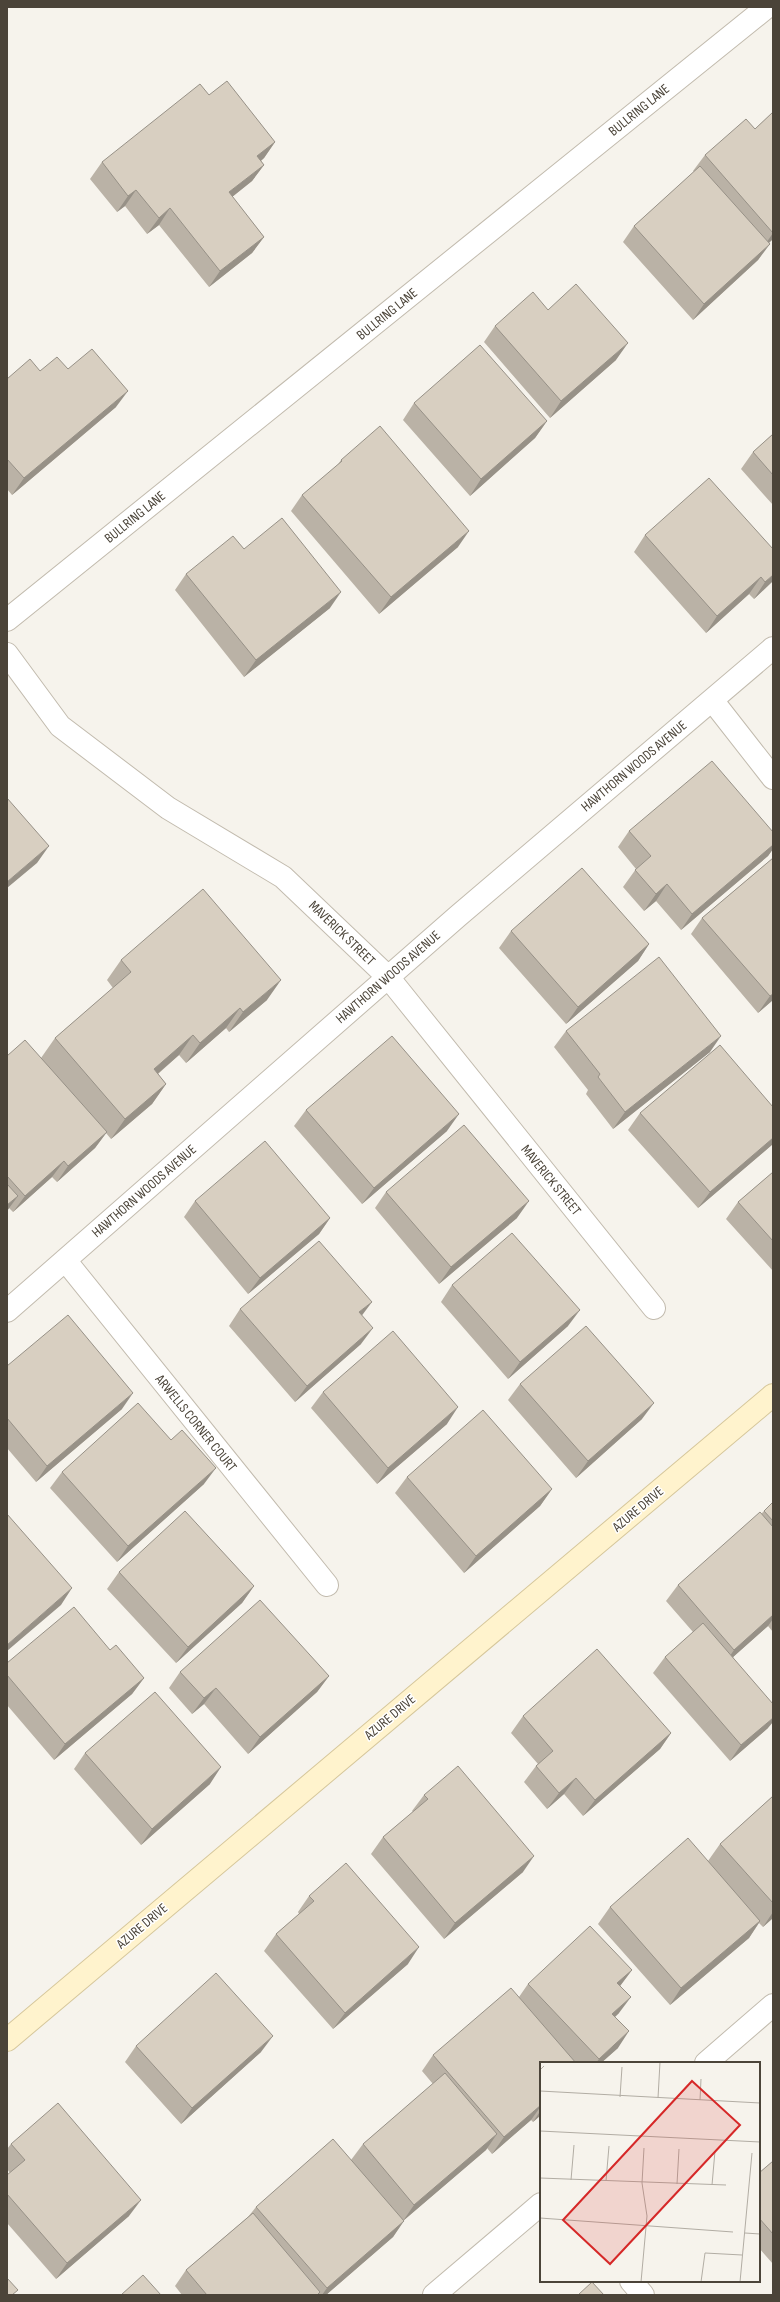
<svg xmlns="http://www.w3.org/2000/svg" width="780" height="2302" font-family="'Sofia Sans Condensed',sans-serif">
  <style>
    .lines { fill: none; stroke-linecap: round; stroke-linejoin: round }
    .street-casing { stroke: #c2bbae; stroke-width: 24 }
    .secondary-casing { stroke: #d6c79b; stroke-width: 24 }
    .street { stroke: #fff; stroke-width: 22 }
    .secondary { stroke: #fff3cd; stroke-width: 22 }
    .wall { fill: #bab2a6 }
    .shaded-wall { fill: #979187 }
    .building { fill: #d8cfc1; stroke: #979187 }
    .labels { text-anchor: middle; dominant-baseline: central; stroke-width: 3; stroke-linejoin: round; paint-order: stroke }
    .street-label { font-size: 14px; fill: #4b4439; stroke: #fff }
    .inset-road { fill: none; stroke: #b2ada4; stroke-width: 1 }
    .view { fill: #d62828; fill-opacity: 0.15; stroke: #d62828; stroke-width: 2 }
    .inset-edge { fill: none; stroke: #4b4439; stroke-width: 2 }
  </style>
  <rect width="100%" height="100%" fill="#f6f3ec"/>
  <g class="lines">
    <defs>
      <path id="street" d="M 7,620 L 767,7
        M 7,654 L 60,726 L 168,808 L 283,877 L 388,977 L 654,1308
        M 712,700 L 773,778
        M 65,1260 L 327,1585
        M 7,1311 L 458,916 L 773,648
        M 706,2063 L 773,2005
        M 631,2281 L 643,2295
        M 434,2295 L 541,2204"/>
      <path id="secondary" d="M 7,2040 L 773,1395"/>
    </defs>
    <use href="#street" class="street-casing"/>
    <use href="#secondary" class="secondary-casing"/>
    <use href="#street" class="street"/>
    <use href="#secondary" class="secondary"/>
  </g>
  <path class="wall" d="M 209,95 L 275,142 L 264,158 L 261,161 L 264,165 L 252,181 L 232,197 L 264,237 L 252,253 L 209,287 L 159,225 L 147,234 L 125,206 L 117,212 L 90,179 L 102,162 Z
    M 773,112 L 773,239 L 769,243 L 758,260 L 693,320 L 623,242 L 634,226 L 694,172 L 693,171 L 705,155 L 755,129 Z
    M 548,310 L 616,360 L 550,418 L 484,342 L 495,326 Z
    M 68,369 L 116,407 L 12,495 L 7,489 L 7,379 L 40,371 Z
    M 414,403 L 547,421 L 535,438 L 470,496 L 403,420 Z
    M 773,434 L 773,505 L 741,469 L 753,452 Z
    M 341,460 L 458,547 L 379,614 L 291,511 L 302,495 L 337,466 Z
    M 645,535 L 773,581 L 754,599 L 749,594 L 706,633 L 634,552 Z
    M 244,549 L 330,608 L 244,677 L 175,590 L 186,574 Z
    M 629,831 L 773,832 L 773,849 L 768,856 L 681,930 L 656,901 L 644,911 L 623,887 L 636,869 L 618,847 Z
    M 773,858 L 773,1000 L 758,1013 L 691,934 L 702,918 Z
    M 511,931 L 649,944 L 638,961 L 566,1024 L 499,948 Z
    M 121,960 L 267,1000 L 229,1032 L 226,1028 L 186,1063 L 179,1055 L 158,1074 L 166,1084 L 152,1104 L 111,1139 L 106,1133 L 95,1148 L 57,1182 L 52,1177 L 13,1212 L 9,1208 L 7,1211 L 7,1056 L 41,1058 L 55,1038 L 113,988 L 107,980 Z
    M 566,1031 L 710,1052 L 613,1129 L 586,1094 L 588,1090 L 554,1047 Z
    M 773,1107 L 773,1144 L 698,1208 L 628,1130 L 640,1113 Z
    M 306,1110 L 447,1131 L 362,1204 L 294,1126 Z
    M 773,1172 L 773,1271 L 726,1219 L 738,1202 Z
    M 386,1192 L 517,1218 L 439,1284 L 375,1208 Z
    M 195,1201 L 330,1218 L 319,1234 L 248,1294 L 184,1217 Z
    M 452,1285 L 568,1326 L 508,1379 L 441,1302 Z
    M 240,1309 L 362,1316 L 361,1344 L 295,1402 L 229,1326 Z
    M 7,1366 L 122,1409 L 36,1482 L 7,1448 Z
    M 520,1384 L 642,1419 L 576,1478 L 508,1400 Z
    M 323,1392 L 447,1424 L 377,1484 L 311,1408 Z
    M 62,1472 L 204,1484 L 117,1562 L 50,1488 Z
    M 407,1477 L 552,1489 L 540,1506 L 464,1573 L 395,1493 Z
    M 773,1502 L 773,1632 L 768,1626 L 733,1657 L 768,1728 L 730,1761 L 653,1673 L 665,1657 L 693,1632 L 666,1601 L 678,1585 L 761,1514 Z
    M 119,1572 L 254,1586 L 242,1603 L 176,1663 L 107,1589 Z
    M 110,1650 L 144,1678 L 132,1694 L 54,1760 L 7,1705 L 7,1663 Z
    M 180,1672 L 329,1676 L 317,1692 L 248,1754 L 204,1704 L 192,1714 L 169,1688 Z
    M 523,1716 L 671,1733 L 660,1749 L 583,1816 L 564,1794 L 547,1809 L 524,1782 L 536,1766 L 538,1764 L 511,1733 Z
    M 85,1753 L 210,1784 L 141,1845 L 74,1769 Z
    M 424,1795 L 523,1872 L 444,1939 L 371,1854 L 383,1837 L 413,1812 L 412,1811 Z
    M 773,1796 L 773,1918 L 763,1927 L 759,1923 L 749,1938 L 670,2005 L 598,1924 L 610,1907 L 708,1861 L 720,1844 Z
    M 309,1896 L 408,1964 L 333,2029 L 264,1951 L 276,1934 L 299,1914 L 298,1912 Z
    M 632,1970 L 620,1986 L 619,2013 L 615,2017 L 618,2048 L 601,2063 L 541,2063 L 541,2115 L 533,2122 L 531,2120 L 492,2154 L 487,2148 L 486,2150 L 404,2220 L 393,2237 L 326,2295 L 182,2295 L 175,2286 L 186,2270 L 248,2217 L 256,2207 L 351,2160 L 363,2144 L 433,2084 L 422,2071 L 433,2055 L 519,1997 L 528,1984 Z
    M 136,2046 L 261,2052 L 181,2124 L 125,2062 Z
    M 11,2144 L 129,2216 L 56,2279 L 7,2223 L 7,2175 L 10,2173 L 7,2169 L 7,2149 Z
    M 773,2161 L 773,2264 L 759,2248 L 759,2173 Z"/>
  <path class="shaded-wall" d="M 275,142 L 264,158 L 246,173 L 257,156 Z
    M 264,165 L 252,181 L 217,209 L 229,192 Z
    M 136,190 L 125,206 L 117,212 L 128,196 Z
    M 170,208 L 159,225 L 147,234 L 159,218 Z
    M 773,233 L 773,239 L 762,249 Z
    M 264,237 L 252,253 L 209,287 L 220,271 Z
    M 770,244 L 758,260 L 693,320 L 704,304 Z
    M 628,343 L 616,360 L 550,418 L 561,401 Z
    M 128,391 L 116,407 L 12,495 L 24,478 Z
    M 547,421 L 535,438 L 470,496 L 481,479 Z
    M 469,531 L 458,547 L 379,614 L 391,597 Z
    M 773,575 L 773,581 L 754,599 L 765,582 Z
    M 761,577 L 749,594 L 706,633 L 717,616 Z
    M 341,592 L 330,608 L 244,677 L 256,660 Z
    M 773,845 L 773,849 L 768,856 L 681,930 L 692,914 Z
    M 49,846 L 37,863 L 7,888 L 7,882 Z
    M 667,884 L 656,901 L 644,911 L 656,894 Z
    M 649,944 L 638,961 L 566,1024 L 578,1007 Z
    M 281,980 L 267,1000 L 229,1032 L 243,1012 Z
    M 773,994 L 773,1000 L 758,1013 L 770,996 Z
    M 240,1008 L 226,1028 L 186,1063 L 200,1043 Z
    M 193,1035 L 179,1055 L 140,1089 L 154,1069 Z
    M 721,1036 L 710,1052 L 613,1129 L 625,1112 Z
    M 166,1084 L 152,1104 L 111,1139 L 125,1119 Z
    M 459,1114 L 447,1131 L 362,1204 L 374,1188 Z
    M 107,1132 L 95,1148 L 57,1182 L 68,1166 Z
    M 773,1138 L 773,1144 L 698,1208 L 710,1192 Z
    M 64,1161 L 52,1177 L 13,1212 L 25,1196 Z
    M 18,1196 L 7,1211 L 7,1205 Z
    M 529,1201 L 517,1218 L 439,1284 L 451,1267 Z
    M 330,1218 L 319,1234 L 248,1294 L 260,1278 Z
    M 372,1302 L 360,1318 L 359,1312 Z
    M 580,1310 L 568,1326 L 508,1379 L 520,1362 Z
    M 373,1328 L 361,1344 L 295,1402 L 307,1386 Z
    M 133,1393 L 122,1409 L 36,1482 L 47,1466 Z
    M 654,1403 L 642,1419 L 576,1478 L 588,1461 Z
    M 458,1407 L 447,1424 L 377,1484 L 388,1468 Z
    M 216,1468 L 204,1484 L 117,1562 L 128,1546 Z
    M 552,1489 L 540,1506 L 464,1573 L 476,1556 Z
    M 254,1586 L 242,1603 L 176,1663 L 188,1647 Z
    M 72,1588 L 61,1605 L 7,1651 L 7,1645 Z
    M 773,1615 L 773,1619 L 768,1626 L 723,1666 L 734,1650 Z
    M 329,1676 L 317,1692 L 248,1754 L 260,1737 Z
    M 144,1678 L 132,1694 L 54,1760 L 65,1744 Z
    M 216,1688 L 204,1704 L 192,1714 L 204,1698 Z
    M 773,1718 L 773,1722 L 768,1728 L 730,1761 L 741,1745 Z
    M 671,1733 L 660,1749 L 583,1816 L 595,1800 Z
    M 221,1767 L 210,1784 L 141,1845 L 152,1829 Z
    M 576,1778 L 564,1794 L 547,1809 L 559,1793 Z
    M 534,1856 L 523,1872 L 444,1939 L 455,1923 Z
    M 773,1912 L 773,1918 L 763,1927 Z
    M 760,1921 L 749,1938 L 670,2005 L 681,1988 Z
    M 419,1947 L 408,1964 L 333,2029 L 345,2013 Z
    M 632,1970 L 620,1986 L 617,1983 Z
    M 631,1997 L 619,2013 L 601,2030 L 612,2014 Z
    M 629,2031 L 618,2048 L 601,2063 L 596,2063 L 599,2059 Z
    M 273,2036 L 261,2052 L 181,2124 L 192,2108 Z
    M 541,2105 L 541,2106 L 531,2120 L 492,2154 L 504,2137 Z
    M 541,2110 L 541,2115 L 533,2122 Z
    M 497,2134 L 486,2150 L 403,2221 L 414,2205 Z
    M 141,2200 L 129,2216 L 56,2279 L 67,2263 Z
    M 404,2221 L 393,2237 L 326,2295 L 322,2295 L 327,2288 Z"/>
  <path class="building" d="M 227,81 L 275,142 L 257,156 L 264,165 L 229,192 L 264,237 L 220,271 L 170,208 L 159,218 L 136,190 L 128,196 L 102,162 L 200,84 L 209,95 Z
    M 773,112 L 773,233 L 705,155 L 746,119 L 755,129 Z
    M 700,166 L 770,244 L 704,304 L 634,226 Z
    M 576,284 L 628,343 L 561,401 L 495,326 L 533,292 L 548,310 Z
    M 480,345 L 547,421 L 481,479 L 414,403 Z
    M 92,349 L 128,391 L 24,478 L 7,459 L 7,379 L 30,359 L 40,371 L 57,357 L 68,369 Z
    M 380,426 L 469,531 L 391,597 L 302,495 L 342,461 L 341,460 Z
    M 773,434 L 773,475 L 753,452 Z
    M 709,478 L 773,549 L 773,575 L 765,582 L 761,577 L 717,616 L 645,535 Z
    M 282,518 L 341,592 L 256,660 L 186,574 L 233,536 L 244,549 Z
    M 712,761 L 773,832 L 773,845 L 692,914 L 667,884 L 656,894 L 635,870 L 651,856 L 629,831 Z
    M 7,798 L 49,846 L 7,882 Z
    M 773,858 L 773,994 L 770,996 L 702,918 Z
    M 582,868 L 649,944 L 578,1007 L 511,931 Z
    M 203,889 L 281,980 L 243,1012 L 240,1008 L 200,1043 L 193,1035 L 154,1069 L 166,1084 L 125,1119 L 55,1038 L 131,972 L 121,960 Z
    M 659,957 L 721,1036 L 625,1112 L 598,1077 L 600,1074 L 566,1031 Z
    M 392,1036 L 459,1114 L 374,1188 L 306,1110 Z
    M 25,1040 L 107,1132 L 68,1166 L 64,1161 L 25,1196 L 7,1176 L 7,1056 Z
    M 720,1045 L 773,1107 L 773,1138 L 710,1192 L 640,1113 Z
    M 464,1125 L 529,1201 L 451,1267 L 386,1192 Z
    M 265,1141 L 330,1218 L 260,1278 L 195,1201 Z
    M 773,1172 L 773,1241 L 738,1202 Z
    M 7,1184 L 18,1196 L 7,1205 Z
    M 512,1233 L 580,1310 L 520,1362 L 452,1285 Z
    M 319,1241 L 372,1302 L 359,1312 L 373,1328 L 307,1386 L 240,1309 Z
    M 68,1315 L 133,1393 L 47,1466 L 7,1418 L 7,1366 Z
    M 586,1326 L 654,1403 L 588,1461 L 520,1384 Z
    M 393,1331 L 458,1407 L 388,1468 L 323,1392 Z
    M 138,1403 L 171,1440 L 182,1430 L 216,1468 L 128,1546 L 62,1472 Z
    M 483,1410 L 552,1489 L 476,1556 L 407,1477 Z
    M 773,1502 L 773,1521 L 764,1511 Z
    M 185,1511 L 254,1586 L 188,1647 L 119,1572 Z
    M 760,1512 L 773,1527 L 773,1615 L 734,1650 L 678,1585 Z
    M 7,1514 L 72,1588 L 7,1645 Z
    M 260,1600 L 329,1676 L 260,1737 L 216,1688 L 204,1698 L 180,1672 Z
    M 74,1607 L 110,1650 L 116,1645 L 144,1678 L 65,1744 L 7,1675 L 7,1663 Z
    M 703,1623 L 773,1704 L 773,1718 L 741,1745 L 665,1657 Z
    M 597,1649 L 671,1733 L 595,1800 L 576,1778 L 559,1793 L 536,1766 L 553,1751 L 523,1716 Z
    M 155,1692 L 221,1767 L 152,1829 L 85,1753 Z
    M 458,1766 L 534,1856 L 455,1923 L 383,1837 L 428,1799 L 424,1795 Z
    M 773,1796 L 773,1903 L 720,1844 Z
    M 688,1838 L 760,1921 L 681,1988 L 610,1907 Z
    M 346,1863 L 419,1947 L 345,2013 L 276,1934 L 314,1901 L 309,1896 Z
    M 590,1926 L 632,1970 L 617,1983 L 631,1997 L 612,2014 L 629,2031 L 599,2059 L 528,1984 Z
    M 216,1973 L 273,2036 L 192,2108 L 136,2046 Z
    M 511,1988 L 576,2063 L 541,2063 L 541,2105 L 504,2137 L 433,2055 Z
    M 445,2073 L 497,2134 L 414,2205 L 363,2144 Z
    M 58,2103 L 141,2200 L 67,2263 L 7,2194 L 7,2175 L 25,2160 L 11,2144 Z
    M 333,2139 L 404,2221 L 327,2288 L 256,2207 Z
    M 773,2161 L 773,2234 L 759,2218 L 759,2173 Z
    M 253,2213 L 320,2292 L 317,2295 L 207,2295 L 186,2270 Z
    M 143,2275 L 161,2295 L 121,2295 Z
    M 7,2278 L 18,2290 L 12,2295 L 7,2295 Z
    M 592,2282 L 604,2295 L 578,2295 Z"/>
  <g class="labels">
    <g class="street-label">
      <text transform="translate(639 110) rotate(-39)">BULLRING LANE</text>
      <text transform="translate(387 314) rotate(-39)">BULLRING LANE</text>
      <text transform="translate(135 517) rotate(-39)">BULLRING LANE</text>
      <text transform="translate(634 766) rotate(-40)">HAWTHORN WOODS AVENUE</text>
      <text transform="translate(342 933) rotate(44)">MAVERICK STREET</text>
      <text transform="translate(388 977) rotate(-41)">HAWTHORN WOODS AVENUE</text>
      <text transform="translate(551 1180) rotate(51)">MAVERICK STREET</text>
      <text transform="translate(144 1191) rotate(-41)">HAWTHORN WOODS AVENUE</text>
      <text transform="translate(196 1423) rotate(51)">ARWELLS CORNER COURT</text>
      <text transform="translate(638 1509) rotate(-40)">AZURE DRIVE</text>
      <text transform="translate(390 1717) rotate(-40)">AZURE DRIVE</text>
      <text transform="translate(142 1926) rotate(-40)">AZURE DRIVE</text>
    </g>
  </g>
  <g transform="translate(540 2062)">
    <rect width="220" height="220" fill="#f6f3ec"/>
    <path class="inset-road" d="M 0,28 L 0,8 L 4,4M 0,29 L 220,41M 80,35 L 82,5M 118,36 L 120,0M 160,38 L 161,17M 0,69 L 220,80M 0,116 L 186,123M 31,118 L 34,83M 66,119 L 69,84M 137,122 L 139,87M 172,123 L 175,89M 0,156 L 193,170M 205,171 L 220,172M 165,191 L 202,193M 101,220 L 107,154 L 102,121 L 104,86M 161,220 L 165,191M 200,220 L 212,91"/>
    <path class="view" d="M 152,19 L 200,63 L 70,202 L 23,158 Z"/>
    <rect width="220" height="220" class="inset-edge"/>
  </g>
  <rect width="780" height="2302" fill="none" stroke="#4b4439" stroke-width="16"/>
</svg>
